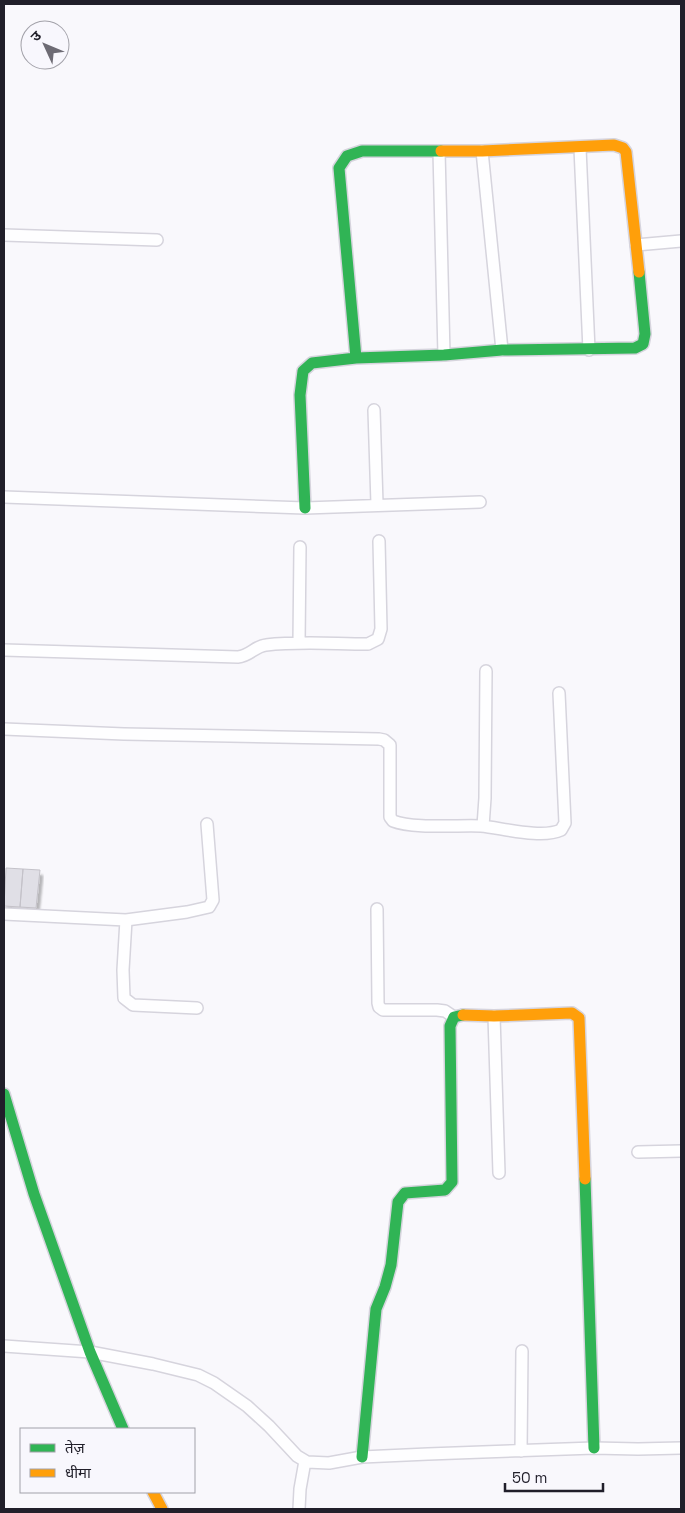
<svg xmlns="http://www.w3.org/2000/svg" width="685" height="1513" font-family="'Space Grotesk','Noto Sans Devanagari',sans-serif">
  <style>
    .building { fill: #e0dfe6; stroke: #c4c2c9; filter: url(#shadow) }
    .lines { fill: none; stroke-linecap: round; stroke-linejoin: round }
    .street-casing { stroke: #d6d4dd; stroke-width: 14 }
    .fast-casing { stroke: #d6d4dd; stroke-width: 14 }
    .slow-casing { stroke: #d6d4dd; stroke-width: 14 }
    .street { stroke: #fefeff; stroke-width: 11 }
    .fast { stroke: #30b455; stroke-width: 11 }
    .slow { stroke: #ff9f0a; stroke-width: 11 }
  </style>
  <defs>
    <filter id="shadow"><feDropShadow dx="3" dy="5.5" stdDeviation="1" flood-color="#0004"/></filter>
  </defs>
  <rect width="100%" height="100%" fill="#f9f8fc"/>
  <path class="building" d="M 6,868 L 23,869 L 20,907 L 4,906 Z
    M 23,869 L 40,870 L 36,908 L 20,907 Z"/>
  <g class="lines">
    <defs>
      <path id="street" d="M 580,148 L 589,350
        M 439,151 L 444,355
        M 482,151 L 502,350
        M 4,235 L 157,240
        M 636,245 L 681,241
        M 374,410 L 377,504
        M 4,497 L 305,508 L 480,502
        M 299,643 L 300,547
        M 4,650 L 238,657 C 250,656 255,646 266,645 C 300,641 334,644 368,644 L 378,639 L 381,629 L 379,541
        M 4,729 L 124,734 L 379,739 L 384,740 L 390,745 L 390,817 L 393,821 C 413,829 458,825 481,826 C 502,828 542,839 561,830 L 565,823 L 559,693
        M 483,826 L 485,798 L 486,671
        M 377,909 L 378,1003 L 379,1007 L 383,1010 L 437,1010 L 445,1011 L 454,1017
        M 4,914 L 126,920 L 187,912 L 209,907 L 213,900 L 207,824
        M 126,920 L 123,970 L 124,998 L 133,1005 L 197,1008
        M 494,1016 L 499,1173
        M 638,1152 L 681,1151
        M 4,1346 L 90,1352 L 153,1364 L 198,1375 L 214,1383 L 247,1406 L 269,1426 L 297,1456 L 307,1462 L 329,1463 L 362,1457 L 428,1454 L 594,1448 L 638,1449 L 681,1448
        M 521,1451 L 522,1351
        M 299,1509 L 300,1489 L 305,1461"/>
      <path id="fast" d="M 356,358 L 339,168 L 347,156 L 362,151 L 441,151
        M 305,508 L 300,395 L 303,371 L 312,363 L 356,358 L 444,355 L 502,350 L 635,348 L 643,344 L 645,334 L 639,272
        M 4,1094 L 34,1194 L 90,1352 L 123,1429
        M 585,1179 L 594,1448
        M 362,1457 L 376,1309 L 385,1287 L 391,1265 L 398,1202 L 405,1193 L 445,1190 L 452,1182 L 450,1026 L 454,1017 L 463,1015"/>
      <path id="slow" d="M 441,151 L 482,151 L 614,145 L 623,148 L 626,152 L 639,272
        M 463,1015 L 494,1016 L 572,1013 L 579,1018 L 585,1179
        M 153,1492 L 162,1509"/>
    </defs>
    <use href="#street" class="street-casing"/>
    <use href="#fast" class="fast-casing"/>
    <use href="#slow" class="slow-casing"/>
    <use href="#street" class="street"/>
    <use href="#fast" class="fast"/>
    <use href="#slow" class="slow"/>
  </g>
  <rect width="685" height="1513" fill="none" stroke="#211f2a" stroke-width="10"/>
  <rect x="20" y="1428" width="175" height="65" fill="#f8f7fd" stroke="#a2a1a9"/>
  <rect x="30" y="1444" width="25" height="8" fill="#30b455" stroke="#a2a1a9"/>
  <text x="65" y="1453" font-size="15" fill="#211f2a">तेज़</text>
  <rect x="30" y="1469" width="25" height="8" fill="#ff9f0a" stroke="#a2a1a9"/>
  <text x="65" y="1478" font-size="15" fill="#211f2a">धीमा</text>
  <g transform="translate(45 45) rotate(314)"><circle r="24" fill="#f8f7fd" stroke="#a2a1a9"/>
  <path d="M0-4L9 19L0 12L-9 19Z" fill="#6d6b74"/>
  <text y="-8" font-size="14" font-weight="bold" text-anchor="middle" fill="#211f2a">उ</text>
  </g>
  <path d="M505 1483v8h98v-8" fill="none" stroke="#211f2a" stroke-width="2.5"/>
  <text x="512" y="1483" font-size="15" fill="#211f2a" stroke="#f8f7fd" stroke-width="4" paint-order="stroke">50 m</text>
</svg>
